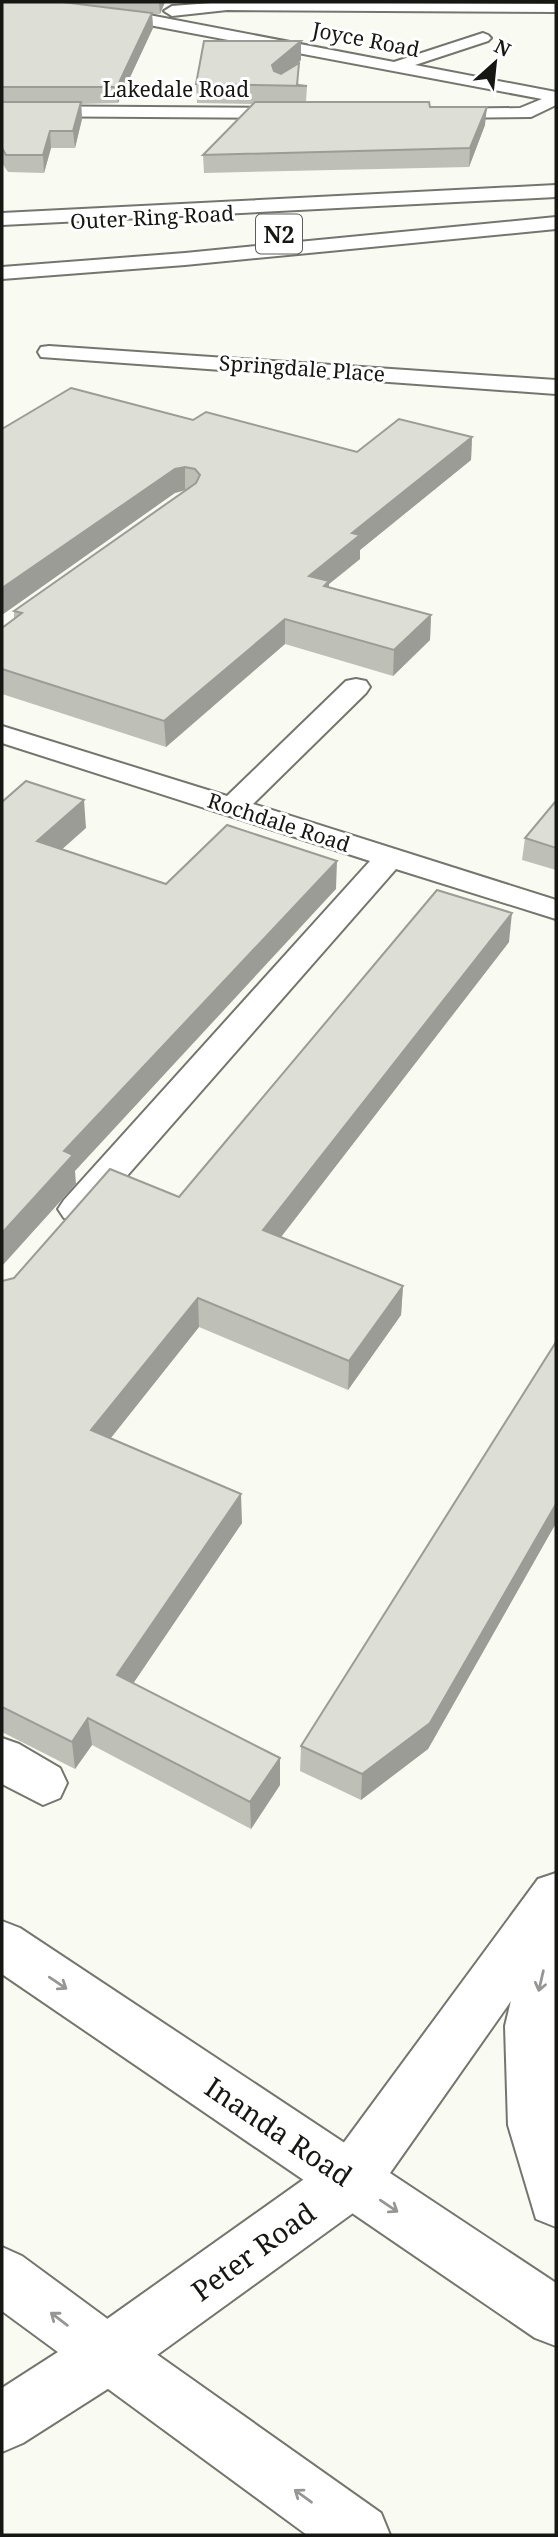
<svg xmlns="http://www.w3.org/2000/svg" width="558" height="2537" font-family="'Noto Serif',serif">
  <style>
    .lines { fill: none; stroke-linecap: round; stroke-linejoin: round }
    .minor-casing { stroke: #74766e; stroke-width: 4 }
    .major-casing { stroke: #74766e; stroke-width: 4 }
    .highway-casing { stroke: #74766e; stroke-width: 4 }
    .minor { fill: #fff; fill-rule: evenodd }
    .major { fill: #fff; fill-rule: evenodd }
    .highway { fill: #fff; fill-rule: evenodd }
    .wall { fill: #bec0b8 }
    .shaded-wall { fill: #9b9c96 }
    .building { fill: #dddfd6; stroke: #9b9c96; stroke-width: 2 }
    .oneway { stroke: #969695 }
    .labels { text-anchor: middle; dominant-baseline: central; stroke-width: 6; stroke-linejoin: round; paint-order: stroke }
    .far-street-label { font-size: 21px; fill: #161613; stroke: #fff }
    .shield { fill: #fff; stroke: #5c5c5a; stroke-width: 2 }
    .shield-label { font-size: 23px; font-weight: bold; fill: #161613 }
    .near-street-label { font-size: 28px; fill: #161613; stroke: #fff }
  </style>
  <rect width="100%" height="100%" fill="#f9fbf2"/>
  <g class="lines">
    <defs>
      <path id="minor" d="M 2,2 L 30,2 L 149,15 L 394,62 L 483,33 L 488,35 L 491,38 L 488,41 L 415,65 L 556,92 L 556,105 L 531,117 L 434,118 L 428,117 L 426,113 L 428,109 L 520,108 L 542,99 L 149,25 L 2,7 Z
        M 224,2 L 556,4 L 556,12 L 227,10 L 172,16 L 164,11 L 172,6 Z
        M 2,106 L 297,108 L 305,113 L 297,118 L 2,116 Z
        M 49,346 L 556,380 L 556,394 L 41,357 L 38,352 L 41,347 Z
        M 356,679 L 366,681 L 370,687 L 366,693 L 253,804 L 556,900 L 556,919 L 396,869 L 90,1218 L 77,1222 L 64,1218 L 58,1209 L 64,1200 L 370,861 L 2,743 L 2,726 L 227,796 L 346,681 Z
        M 2,1738 L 19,1744 L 60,1768 L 67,1783 L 60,1798 L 43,1805 L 2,1784 Z
        M 556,1873 L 556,1937 L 371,2200 L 128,2376 L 23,2443 L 2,2452 L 2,2388 L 86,2334 L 331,2160 L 538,1879 Z"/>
      <path id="major" d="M 556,1891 L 556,2227 L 536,2219 L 508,2125 L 505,2026 L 531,1915 L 538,1898 Z
        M 2,1921 L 20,1928 L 556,2283 L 556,2346 L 535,2338 L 2,1974 Z
        M 2,2247 L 22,2256 L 128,2334 L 381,2513 L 390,2535 L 307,2535 L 2,2311 Z"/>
      <path id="highway" d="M 556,185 L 556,197 L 2,225 L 2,213 Z
        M 556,217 L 556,229 L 185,265 L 2,279 L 2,267 L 185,253 Z"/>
    </defs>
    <use href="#minor" class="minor-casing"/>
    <use href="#major" class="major-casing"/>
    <use href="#highway" class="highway-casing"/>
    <use href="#minor" class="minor"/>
    <use href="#major" class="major"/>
    <use href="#highway" class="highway"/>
  </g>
  <path class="wall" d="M 2,2 L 165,2 L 160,14 L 152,14 L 153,28 L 118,103 L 81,104 L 82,119 L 75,148 L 51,148 L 44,173 L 8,172 L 2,163 Z
    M 301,60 L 292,67 L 299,85 L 307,86 L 306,102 L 430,107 L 485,125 L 469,167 L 204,173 L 203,155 L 252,104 L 197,103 L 196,84 Z
    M 193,420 L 357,452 L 472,437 L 471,460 L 360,550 L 360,559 L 329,584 L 329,587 L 431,615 L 430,640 L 393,676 L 285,644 L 166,747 L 2,694 L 2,628 L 14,619 L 14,611 L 186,490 L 175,493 Z
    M 556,802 L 556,870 L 522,860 L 525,838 Z
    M 509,942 L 281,1237 L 403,1286 L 401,1315 L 348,1390 L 199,1327 L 111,1438 L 242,1523 L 133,1683 L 280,1785 L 251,1829 L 92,1745 L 75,1769 L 2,1732 L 2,1281 L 14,1278 L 179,1197 Z
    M 556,1342 L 556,1523 L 428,1749 L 361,1800 L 300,1771 L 301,1746 Z"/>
  <path class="shaded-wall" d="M 159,2 L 165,2 L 160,14 Z
    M 152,13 L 153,28 L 118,103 L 117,87 Z
    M 301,41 L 301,60 L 272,84 L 272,65 Z
    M 81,102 L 82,119 L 75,148 L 73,131 Z
    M 487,107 L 485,125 L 469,167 L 470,148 Z
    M 50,131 L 51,148 L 44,173 L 43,155 Z
    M 472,437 L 471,460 L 360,550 L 360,559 L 329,584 L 329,606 L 309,576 L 352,533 Z
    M 185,467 L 185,490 L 175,493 L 2,615 L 2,588 L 175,469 Z
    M 431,615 L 430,640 L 393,676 L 394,650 Z
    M 285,619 L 285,644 L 166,747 L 164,721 Z
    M 84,800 L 86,828 L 40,869 L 37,841 Z
    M 337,861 L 336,889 L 75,1171 L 76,1184 L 2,1266 L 2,1233 L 64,1151 Z
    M 512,913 L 509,942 L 264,1259 L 263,1230 Z
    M 403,1286 L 401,1315 L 348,1390 L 349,1361 Z
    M 198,1298 L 199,1327 L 94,1459 L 91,1430 Z
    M 241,1494 L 242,1523 L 120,1703 L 117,1675 Z
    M 556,1504 L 556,1523 L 428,1749 L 361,1800 L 362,1774 Z
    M 88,1718 L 92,1745 L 75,1769 L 72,1742 Z
    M 280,1758 L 280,1785 L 251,1829 L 250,1802 Z"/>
  <path class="building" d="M 2,2 L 62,2 L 152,13 L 117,87 L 2,87 Z
    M 204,41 L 301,41 L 272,65 L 274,71 L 281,74 L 299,63 L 297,85 L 307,86 L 196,84 Z
    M 2,102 L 81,102 L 73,131 L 50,131 L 43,155 L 6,155 L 2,148 Z
    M 255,102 L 429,102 L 430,107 L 487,107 L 470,148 L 203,155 Z
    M 71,388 L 193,420 L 206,412 L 357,452 L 399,419 L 472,437 L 352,533 L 360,535 L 309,576 L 329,581 L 324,586 L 431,615 L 394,650 L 285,619 L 164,721 L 2,669 L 2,628 L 22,613 L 14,611 L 196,483 L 200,475 L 195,469 L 185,467 L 175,469 L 2,588 L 2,429 Z
    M 26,781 L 84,800 L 37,841 L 166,884 L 227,825 L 337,861 L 64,1151 L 73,1155 L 2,1233 L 2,802 Z
    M 555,802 L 556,802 L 556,848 L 525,838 Z
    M 437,890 L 512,913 L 263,1230 L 403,1286 L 349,1361 L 198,1298 L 91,1430 L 241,1494 L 117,1675 L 280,1758 L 250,1802 L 88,1718 L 72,1742 L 2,1707 L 2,1281 L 14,1278 L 110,1169 L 179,1197 Z
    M 556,1342 L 556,1504 L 430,1723 L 362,1774 L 301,1746 Z"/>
  <defs><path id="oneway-shaft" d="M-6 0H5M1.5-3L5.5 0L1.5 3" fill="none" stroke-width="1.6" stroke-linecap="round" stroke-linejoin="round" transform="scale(1.75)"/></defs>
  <g class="oneway">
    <use href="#oneway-shaft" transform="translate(541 1981) rotate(103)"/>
    <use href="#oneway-shaft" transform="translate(58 1983) rotate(34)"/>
    <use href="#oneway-shaft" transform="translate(389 2206) rotate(34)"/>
    <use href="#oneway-shaft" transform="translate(59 2319) rotate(-143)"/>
    <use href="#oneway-shaft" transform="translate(303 2496) rotate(-144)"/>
  </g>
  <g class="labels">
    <g class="far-street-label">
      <text transform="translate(366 39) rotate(11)">Joyce Road</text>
      <text x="176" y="89">Lakedale Road</text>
      <text transform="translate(152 217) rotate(-3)">Outer Ring Road</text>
      <text transform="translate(302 368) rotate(4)">Springdale Place</text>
      <text transform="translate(279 822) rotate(18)">Rochdale Road</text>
    </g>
    <rect class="shield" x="256" y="214.5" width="46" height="39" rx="5"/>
    <g class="shield-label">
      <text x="279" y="234">N2</text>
    </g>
    <g class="near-street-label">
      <text transform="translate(279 2131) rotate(34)">Inanda Road</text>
      <text transform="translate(253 2251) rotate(-36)">Peter Road</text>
    </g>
  </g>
  <rect width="558" height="2537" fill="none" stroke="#161613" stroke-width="7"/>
  <g transform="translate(495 63) rotate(27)" stroke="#ffffff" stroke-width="5" paint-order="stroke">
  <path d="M0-5L12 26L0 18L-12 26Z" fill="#161613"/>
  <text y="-10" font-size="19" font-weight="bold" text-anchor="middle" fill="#161613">N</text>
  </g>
</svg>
